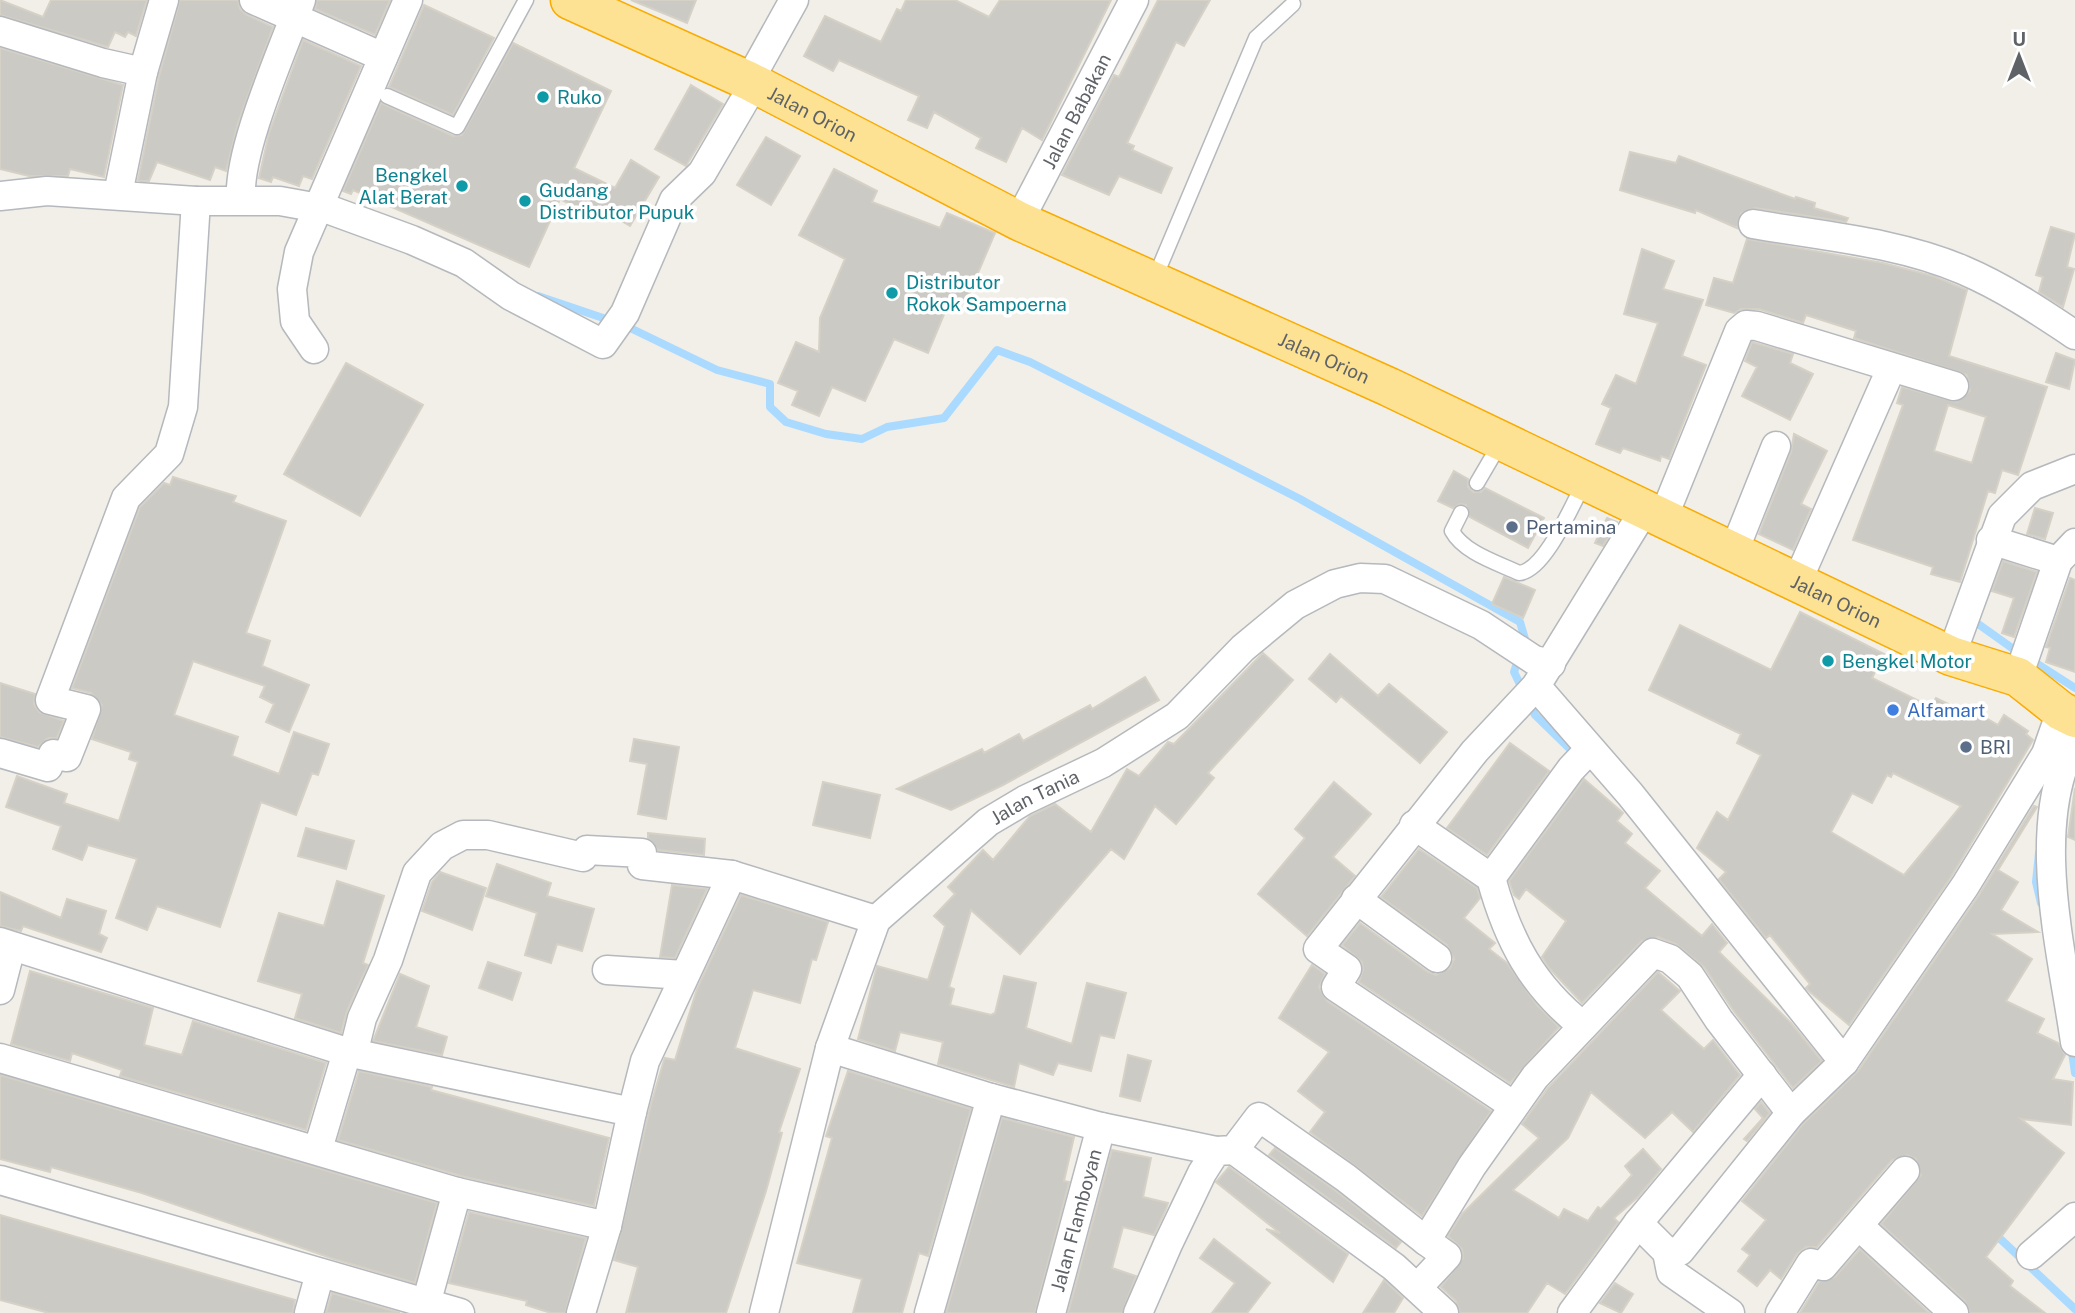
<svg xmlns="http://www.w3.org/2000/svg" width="2075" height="1313" font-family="'Public Sans',sans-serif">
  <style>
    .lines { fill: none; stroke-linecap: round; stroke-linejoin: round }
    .stream { stroke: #aadaff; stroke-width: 8 }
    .building { fill: #cccac5; stroke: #d6d1c6; stroke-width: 2; fill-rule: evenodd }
    .lane-casing { stroke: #b5b8bc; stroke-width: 17 }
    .street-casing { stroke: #b5b8bc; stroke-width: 31 }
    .highway-casing { stroke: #f9ab00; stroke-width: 41 }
    .lane { stroke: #fff; stroke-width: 14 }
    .street { stroke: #fff; stroke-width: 28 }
    .highway { stroke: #fde293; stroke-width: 38 }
    .culture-dot { fill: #0f9aa8; stroke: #fff; stroke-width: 2.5 }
    .service-dot { fill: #5c6f8a; stroke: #fff; stroke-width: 2.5 }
    .shop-dot { fill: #3f7fe0; stroke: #fff; stroke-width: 2.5 }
    .labels { text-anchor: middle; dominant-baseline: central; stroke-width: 7; stroke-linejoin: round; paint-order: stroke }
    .culture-label { font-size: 19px; fill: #0d838f; stroke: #fff; text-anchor: start }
    .street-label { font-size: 19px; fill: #5f6368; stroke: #fff }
    .service-label { font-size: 19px; fill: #4e5e75; stroke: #fff; text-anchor: start }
    .shop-label { font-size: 19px; fill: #366cbe; stroke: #fff; text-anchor: start }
  </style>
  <rect width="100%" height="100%" fill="#f1efe8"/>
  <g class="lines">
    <path class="stream" d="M 538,296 L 612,321
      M 624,325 L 717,370 L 770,384 L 770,407 L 786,422 L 826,434 L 862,439 L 887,427 L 944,418 L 997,350 L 1030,362 L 1300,499 L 1520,622 L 1525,639 L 1514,672 L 1535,715 L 1577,756
      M 1974,621 L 2019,653
      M 2033,661 L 2075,688
      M 2039,853 L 2036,882 L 2041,903
      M 2071,1045 L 2075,1073
      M 1994,1233 L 2075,1309"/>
  </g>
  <path class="building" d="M 0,0 L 43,17 L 51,0 L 147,0 L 136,36 L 128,32 L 125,37 L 115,32 L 108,47 L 0,15 Z
    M 180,0 L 238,0 L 240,9 L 247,15 L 273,27 L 238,123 L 226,171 L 215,167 L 210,180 L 157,162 L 149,181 L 141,181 L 138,180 L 159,76 Z
    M 317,0 L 390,0 L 375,35 L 315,9 Z
    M 631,0 L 696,0 L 687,23 Z
    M 906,0 L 955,0 L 989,17 L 1000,0 L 1111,0 L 1042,140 L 1022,128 L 1006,162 L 976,148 L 981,138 L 934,112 L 927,128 L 908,120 L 919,96 L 839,60 L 833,71 L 804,56 L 825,16 L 881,42 L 897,9 L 901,11 Z
    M 1158,0 L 1210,0 L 1184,46 L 1176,42 L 1127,143 L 1134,146 L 1132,150 L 1172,168 L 1161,193 L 1119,176 L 1109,195 L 1062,175 L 1114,75 L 1119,77 Z
    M 424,5 L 494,38 L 453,115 L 389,87 Z
    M 303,40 L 361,66 L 312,179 L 303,176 L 299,186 L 273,177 L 271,182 L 259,178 L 269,133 Z
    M 513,43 L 611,91 L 574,168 L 615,188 L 631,160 L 659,177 L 630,226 L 598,207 L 593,216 L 560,199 L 529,267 L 353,190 L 351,194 L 343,191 L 381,103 L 453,136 L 462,135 Z
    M 0,48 L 123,85 L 104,177 L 70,169 L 68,176 L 29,176 L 0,169 Z
    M 691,85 L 723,104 L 686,166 L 655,149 Z
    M 766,137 L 800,156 L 771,205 L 737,185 Z
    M 1630,152 L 1676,163 L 1679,156 L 1795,199 L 1796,197 L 1815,203 L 1814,208 L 1848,218 L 1846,222 L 1755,208 L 1741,213 L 1737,228 L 1696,210 L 1695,213 L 1620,190 Z
    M 834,169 L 877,191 L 872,202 L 940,228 L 947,213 L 995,233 L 966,301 L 952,295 L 928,353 L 894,339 L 865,401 L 832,387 L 819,416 L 792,405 L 798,391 L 778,383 L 796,342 L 819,352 L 820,318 L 845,259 L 799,235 Z
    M 2051,227 L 2075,234 L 2067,267 L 2074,269 L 2063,307 L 2039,292 L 2043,277 L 2036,275 Z
    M 1747,239 L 1883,263 L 1933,276 L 1967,290 L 1949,356 L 2047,387 L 2018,475 L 2002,470 L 1995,493 L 1988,491 L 1960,582 L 1931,574 L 1933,567 L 1853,540 L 1903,405 L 1897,403 L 1902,387 L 1957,402 L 1970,391 L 1967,375 L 1854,338 L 1856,331 L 1806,315 L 1803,323 L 1759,309 L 1741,309 L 1734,313 L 1706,305 L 1714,278 L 1733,283 ZM 1948,405 L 1986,417 L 1972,463 L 1934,451 Z
    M 1642,249 L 1674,261 L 1663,289 L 1703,300 L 1682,356 L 1706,365 L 1669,459 L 1661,456 L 1660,461 L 1623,448 L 1620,453 L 1596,444 L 1611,408 L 1602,404 L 1616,375 L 1636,384 L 1658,323 L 1624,314 Z
    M 1752,342 L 1793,354 L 1790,363 L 1813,374 L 1790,420 L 1742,396 L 1757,367 L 1745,361 Z
    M 2056,353 L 2075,360 L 2069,389 L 2046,382 Z
    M 346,363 L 423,405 L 360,516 L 284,474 Z
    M 1794,434 L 1827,451 L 1801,504 L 1811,509 L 1793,550 L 1759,534 L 1791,452 Z
    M 1454,471 L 1468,479 L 1468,487 L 1473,492 L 1481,492 L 1485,488 L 1544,518 L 1528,548 L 1470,517 L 1466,505 L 1460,504 L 1453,508 L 1438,501 Z
    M 173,477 L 236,496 L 233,502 L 286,521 L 246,633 L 270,641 L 262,666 L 309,685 L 289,732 L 266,722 L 274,704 L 260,697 L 265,686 L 193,661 L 174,715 L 238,737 L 232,756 L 279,774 L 294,732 L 329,744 L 318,775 L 312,773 L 296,815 L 261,802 L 220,927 L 157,906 L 147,930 L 116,918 L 137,859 L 88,845 L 82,860 L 53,849 L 61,826 L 6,807 L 17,776 L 67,794 L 64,803 L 119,821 L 138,762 L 129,759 L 131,752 L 92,739 L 102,705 L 91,693 L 72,688 L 140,507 L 164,483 L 170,485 Z
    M 2035,508 L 2053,513 L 2045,539 L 2027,534 Z
    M 1607,518 L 1617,522 L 1603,546 L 1595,543 Z
    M 2003,561 L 2037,572 L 2014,637 L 2002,633 L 2014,598 L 1992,591 Z
    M 1504,577 L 1535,590 L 1523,618 L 1492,604 Z
    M 2070,578 L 2075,580 L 2075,672 L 2046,662 L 2050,648 L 2046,647 Z
    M 1800,612 L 1884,654 L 1872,678 L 1931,707 L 1936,698 L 1969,714 L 1972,710 L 1998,725 L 2004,715 L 2028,731 L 2026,734 L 2033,740 L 1951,877 L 1849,1025 L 1810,992 L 1806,988 L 1810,984 L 1770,935 L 1766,938 L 1719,879 L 1726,872 L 1697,848 L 1717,812 L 1728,820 L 1761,755 L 1737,743 L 1741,734 L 1649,690 L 1680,625 L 1771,670 ZM 1893,773 L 1961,806 L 1904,875 L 1831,832 L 1852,793 L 1872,803 L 1887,775 L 1891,777 Z
    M 1263,653 L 1293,680 L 1208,773 L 1214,778 L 1176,824 L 1155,806 L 1124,859 L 1111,849 L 1020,954 L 971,910 L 949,987 L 954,989 L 950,1005 L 991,1015 L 995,1013 L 1004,976 L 1036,983 L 1026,1028 L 1072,1044 L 1087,983 L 1126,993 L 1114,1038 L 1100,1035 L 1091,1071 L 1058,1063 L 1053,1075 L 1019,1063 L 1014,1087 L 938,1064 L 943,1042 L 900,1032 L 895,1051 L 858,1039 L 877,966 L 928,980 L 945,926 L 934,916 L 955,894 L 948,887 L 983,850 L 993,860 L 1030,816 L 1055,804 L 1091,832 L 1127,769 L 1139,776 L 1168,742 L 1174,744 Z
    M 1330,654 L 1378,696 L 1389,684 L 1447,732 L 1420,763 L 1341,696 L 1336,702 L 1309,679 Z
    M 1145,677 L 1159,700 L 1003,785 L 951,810 L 897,789 L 982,749 L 984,753 L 1019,734 L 1023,741 L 1090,705 L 1092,709 Z
    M 0,683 L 35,694 L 34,704 L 39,712 L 64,721 L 57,738 L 48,738 L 38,747 L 0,737 Z
    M 634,739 L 679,747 L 666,819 L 638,814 L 647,764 L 630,761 Z
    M 1510,743 L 1549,771 L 1487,855 L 1447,828 Z
    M 1584,779 L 1623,813 L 1617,821 L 1632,834 L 1625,843 L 1660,871 L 1645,888 L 1702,936 L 1712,924 L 1727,943 L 1719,952 L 1791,1023 L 1822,1061 L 1793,1088 L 1733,1010 L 1704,967 L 1676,944 L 1658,937 L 1642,941 L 1582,1003 L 1549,968 L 1542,957 L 1566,921 L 1526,889 L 1519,899 L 1514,895 L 1509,881 Z
    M 823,782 L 880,795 L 870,838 L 813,825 Z
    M 1334,782 L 1371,814 L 1333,857 L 1355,876 L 1307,936 L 1258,894 L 1305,838 L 1295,829 Z
    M 2075,788 L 2075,840 L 2068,837 Z
    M 2034,806 L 2037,807 L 1998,870 L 2018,882 L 2001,910 L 2038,932 L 1992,934 L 2032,959 L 2006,1001 L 2044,1019 L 2037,1033 L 2058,1043 L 2065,1055 L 2053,1079 L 2073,1082 L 2071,1125 L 2021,1119 L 2064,1153 L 1986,1257 L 2013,1281 L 2010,1286 L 2045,1313 L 1970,1313 L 1965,1301 L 1881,1224 L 1921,1175 L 1916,1159 L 1907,1155 L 1892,1160 L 1817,1247 L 1806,1247 L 1797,1254 L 1781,1279 L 1770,1270 L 1757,1286 L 1738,1271 L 1750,1255 L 1742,1249 L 1766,1220 L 1742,1201 L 1803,1124 L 1858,1071 L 1979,895 Z
    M 306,828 L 354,841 L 346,869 L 298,856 Z
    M 648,833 L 705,839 L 704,855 L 658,850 L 648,838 Z
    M 1419,849 L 1477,888 L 1480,898 L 1464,918 L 1495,943 L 1489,949 L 1507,963 L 1537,1005 L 1559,1027 L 1510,1083 L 1359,982 L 1363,970 L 1362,962 L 1342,945 L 1360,923 L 1428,972 L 1436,975 L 1450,968 L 1454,959 L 1447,945 L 1381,897 Z
    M 497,864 L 551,883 L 547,896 L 594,909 L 582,951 L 557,944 L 551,963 L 525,955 L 537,913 L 486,896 Z
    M 440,872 L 486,888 L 472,930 L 422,911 L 432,882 Z
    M 337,881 L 384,896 L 363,963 L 368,965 L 347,1011 L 341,1033 L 295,1018 L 302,994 L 258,981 L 279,913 L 324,926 Z
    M 672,885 L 707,889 L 675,958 L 660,957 Z
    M 0,892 L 61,918 L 67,899 L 106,911 L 99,934 L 107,938 L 101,952 L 23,926 L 21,931 L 0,926 Z
    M 741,895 L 828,922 L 816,960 L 812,959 L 800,1003 L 753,990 L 735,1048 L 800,1069 L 779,1132 L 782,1133 L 766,1191 L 726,1313 L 626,1313 L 638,1267 L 614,1260 L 651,1104 L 664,1060 L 665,1058 L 675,1060 L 697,989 Z
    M 488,962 L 521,973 L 512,1000 L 479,988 Z
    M 1312,965 L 1325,974 L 1319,987 L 1327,1001 L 1491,1111 L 1422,1216 L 1310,1132 L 1325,1112 L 1298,1091 L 1329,1052 L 1279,1018 Z
    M 30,971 L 153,1008 L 144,1045 L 182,1055 L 193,1021 L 326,1063 L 306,1130 L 120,1076 L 122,1070 L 72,1053 L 70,1061 L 11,1044 Z
    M 1658,972 L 1680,991 L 1661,1010 L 1704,1049 L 1713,1040 L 1740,1075 L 1693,1132 L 1672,1112 L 1645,1138 L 1591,1092 L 1568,1138 L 1513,1190 L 1559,1218 L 1564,1209 L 1588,1221 L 1598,1207 L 1601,1209 L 1632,1175 L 1625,1166 L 1643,1149 L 1661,1169 L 1638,1197 L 1614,1218 L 1618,1222 L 1565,1294 L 1547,1283 L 1527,1313 L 1460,1313 L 1456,1301 L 1441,1287 L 1463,1258 L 1462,1249 L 1448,1236 L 1462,1214 L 1539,1138 L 1522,1124 L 1548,1088 Z
    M 400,974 L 429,986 L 416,1027 L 447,1037 L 442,1055 L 373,1041 Z
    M 1128,1055 L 1151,1061 L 1140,1101 L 1120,1096 Z
    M 359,1071 L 432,1087 L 431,1090 L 609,1138 L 594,1206 L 461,1176 L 338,1140 Z
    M 848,1071 L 971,1109 L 928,1256 L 919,1253 L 902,1313 L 853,1313 L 862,1279 L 797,1263 L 832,1138 L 826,1136 Z
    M 0,1075 L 437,1203 L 415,1283 L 334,1259 L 142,1193 L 51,1167 L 50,1172 L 0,1159 Z
    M 1761,1102 L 1770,1113 L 1747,1141 L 1744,1139 L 1763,1118 L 1755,1109 Z
    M 1002,1118 L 1074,1137 L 1064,1181 L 1069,1182 L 1035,1313 L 946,1313 Z
    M 1275,1148 L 1336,1191 L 1401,1242 L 1396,1248 L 1269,1155 Z
    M 1112,1150 L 1151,1158 L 1143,1197 L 1168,1203 L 1166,1209 L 1154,1235 L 1123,1227 L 1112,1268 L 1136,1276 L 1122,1313 L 1068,1313 Z
    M 1229,1167 L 1348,1254 L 1333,1282 L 1266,1229 L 1280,1233 L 1216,1182 Z
    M 469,1212 L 586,1238 L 565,1313 L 551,1313 L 526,1305 L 527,1301 L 449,1283 Z
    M 0,1215 L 295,1300 L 293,1313 L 49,1313 L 0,1300 Z
    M 1214,1239 L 1270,1283 L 1247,1313 L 1212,1313 L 1235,1283 L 1200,1258 Z
    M 1860,1249 L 1929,1313 L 1800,1313 L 1819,1282 L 1835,1277 Z
    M 1384,1280 L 1403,1298 L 1394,1313 L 1363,1313 Z
    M 1615,1283 L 1633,1294 L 1621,1313 L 1600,1303 Z
    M 332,1293 L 400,1313 L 326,1313 Z"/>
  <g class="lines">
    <defs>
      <path id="lane" d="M 387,96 L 457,127 L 526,0
        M 1154,280 L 1256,38 L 1293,4
        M 1477,483 L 1501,442
        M 1461,513 L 1452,531 C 1464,553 1498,563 1519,573 C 1545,571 1572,505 1584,483"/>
      <g id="street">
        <path d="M 254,0 L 383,57"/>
        <path d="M 0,31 L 103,63 L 143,72"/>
        <path d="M 749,81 L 794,0"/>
        <path d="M 118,194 L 143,72 L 164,0"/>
        <path d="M 0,196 L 47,191 L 196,201 L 280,201 L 330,210 L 412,240 L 464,263 L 511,296 L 603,344 L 625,313 L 674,200 L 702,173 L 754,84"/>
        <path d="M 241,200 C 237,151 283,50 301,0"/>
        <path id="s1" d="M 1019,221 L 1134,0"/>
        <path d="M 1753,224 C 1822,236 1898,242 1963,270 C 2003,287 2039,311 2075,335"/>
        <path d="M 314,349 L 295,321 L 292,289 L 299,252 L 408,0"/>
        <path d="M 1663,518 L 1739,331 L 1746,325 L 1757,326 L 1954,386"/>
        <path d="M 1991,540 L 2058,561"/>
        <path d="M 1734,551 L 1776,446"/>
        <path d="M 1797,582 L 1891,369"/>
        <path d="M 1951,656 L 2002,516 L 2032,486 L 2075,469"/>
        <path d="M 2018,677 L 2058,561 L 2075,543"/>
        <path d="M 1536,686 L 1630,794 L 1844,1062"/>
        <path d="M 2075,740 C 2028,824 2062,951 2075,1042"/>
        <path d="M 0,753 L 48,767 L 53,754 L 67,757 L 86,709 L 50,700 L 126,498 L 169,454 L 183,407 L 196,201"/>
        <path d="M 1414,825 L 1491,878 C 1508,940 1532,986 1583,1026"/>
        <path d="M 1491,878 L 1571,769 L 1590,749"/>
        <path d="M 1356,899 L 1437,958"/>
        <path d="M 0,942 L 347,1052 L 632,1112 L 607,1226 L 581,1313"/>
        <path d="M 607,970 L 684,975"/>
        <path d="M 0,990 L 11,947"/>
        <path d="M 830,1048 L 991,1098 L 929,1313"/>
        <path d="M 0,1058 L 457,1192 L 607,1226"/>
        <path d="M 991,1098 L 1101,1127 L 1216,1151"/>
        <path d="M 1514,1106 L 1336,987 L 1347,969 L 1318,949 L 1475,751 L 1536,686 L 1645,509"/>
        <path d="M 632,1112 L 645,1061 L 732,875"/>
        <path d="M 318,1149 L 347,1052 L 355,1046 L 362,1018 L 388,960 L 417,873 L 442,846 L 463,835 L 488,835 L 583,857 L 587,850 L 642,853 L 642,865 L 732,875 L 876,920"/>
        <path d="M 1234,1150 L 1394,1267 L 1444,1313"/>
        <path d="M 0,1180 L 460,1313"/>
        <path d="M 1638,1223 L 1667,1252 L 1680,1251 L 1791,1113 L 1844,1062 L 1965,886 L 2046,754 L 2061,711"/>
        <path d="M 1859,1226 L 1954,1313"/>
        <path d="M 1667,1252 L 1671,1272 L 1730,1313"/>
        <path d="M 2031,1255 L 2075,1217"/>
        <path d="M 1418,1287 L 1447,1256 L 1426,1241 L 1472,1166 L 1535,1077 L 1653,953 L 1670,959 L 1690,976 L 1719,1020 L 1791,1113"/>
        <path d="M 426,1304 L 457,1192"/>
        <path d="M 309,1313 L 320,1273"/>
        <path id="s2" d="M 764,1313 L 830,1048 L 876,920 L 988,822 L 1025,800 L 1103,763 L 1177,716 L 1243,648 L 1295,605 L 1335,584 L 1360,578 L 1385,579 L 1481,625 L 1534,660 L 1551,664"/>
        <path id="s3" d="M 1051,1313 L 1101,1127"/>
        <path d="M 1138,1313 L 1168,1244 L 1202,1173 L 1216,1151 L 1234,1150 L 1259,1117 L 1346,1178 L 1426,1241"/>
        <path d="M 1572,1313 L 1638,1223 L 1762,1075"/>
        <path d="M 1780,1313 L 1811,1263 L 1823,1266 L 1905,1171"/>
      </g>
      <g id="highway">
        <path id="s4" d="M 570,0 L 749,81 L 1019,221 L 1389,387 L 1951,656 L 2018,677 L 2061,711 L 2075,718"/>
      </g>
    </defs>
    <use href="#lane" class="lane-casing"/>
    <use href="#street" class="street-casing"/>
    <use href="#highway" class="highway-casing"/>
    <use href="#lane" class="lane"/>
    <use href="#street" class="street"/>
    <use href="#highway" class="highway"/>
  </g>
  <g class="culture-dot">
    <circle cx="543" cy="97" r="7"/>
    <circle cx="462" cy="186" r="7"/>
    <circle cx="525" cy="201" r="7"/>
    <circle cx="892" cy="293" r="7"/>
    <circle cx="1828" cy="661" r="7"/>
  </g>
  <g class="service-dot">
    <circle cx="1512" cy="527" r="7"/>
    <circle cx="1966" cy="747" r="7"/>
  </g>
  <circle class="shop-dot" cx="1893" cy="710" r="7"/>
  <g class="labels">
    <g class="culture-label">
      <text x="557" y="97">Ruko</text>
      <text x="448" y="175" text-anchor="end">Bengkel<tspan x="448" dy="22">Alat Berat</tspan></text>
      <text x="539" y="190">Gudang<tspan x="539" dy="22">Distributor Pupuk</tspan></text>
      <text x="906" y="282">Distributor<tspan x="906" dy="22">Rokok Sampoerna</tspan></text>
      <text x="1842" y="661">Bengkel Motor</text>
    </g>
    <g class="street-label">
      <text stroke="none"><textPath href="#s1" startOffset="124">Jalan Babakan</textPath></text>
      <text stroke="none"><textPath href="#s4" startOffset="268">Jalan Orion</textPath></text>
      <text stroke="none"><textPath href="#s4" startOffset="835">Jalan Orion</textPath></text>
      <text stroke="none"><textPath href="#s4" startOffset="1402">Jalan Orion</textPath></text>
      <text stroke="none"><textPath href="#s2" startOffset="611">Jalan Tania</textPath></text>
      <text stroke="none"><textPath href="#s3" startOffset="96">Jalan Flamboyan</textPath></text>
    </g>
    <g class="service-label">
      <text x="1526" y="527">Pertamina</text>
      <text x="1980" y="747">BRI</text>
    </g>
    <g class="shop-label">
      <text x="1907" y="710">Alfamart</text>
    </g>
  </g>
  <g transform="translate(2019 56)" stroke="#ffffff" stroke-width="5" paint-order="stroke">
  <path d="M0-5L12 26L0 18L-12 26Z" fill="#5f6368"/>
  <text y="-10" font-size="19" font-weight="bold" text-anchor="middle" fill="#5f6368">U</text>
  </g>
</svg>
